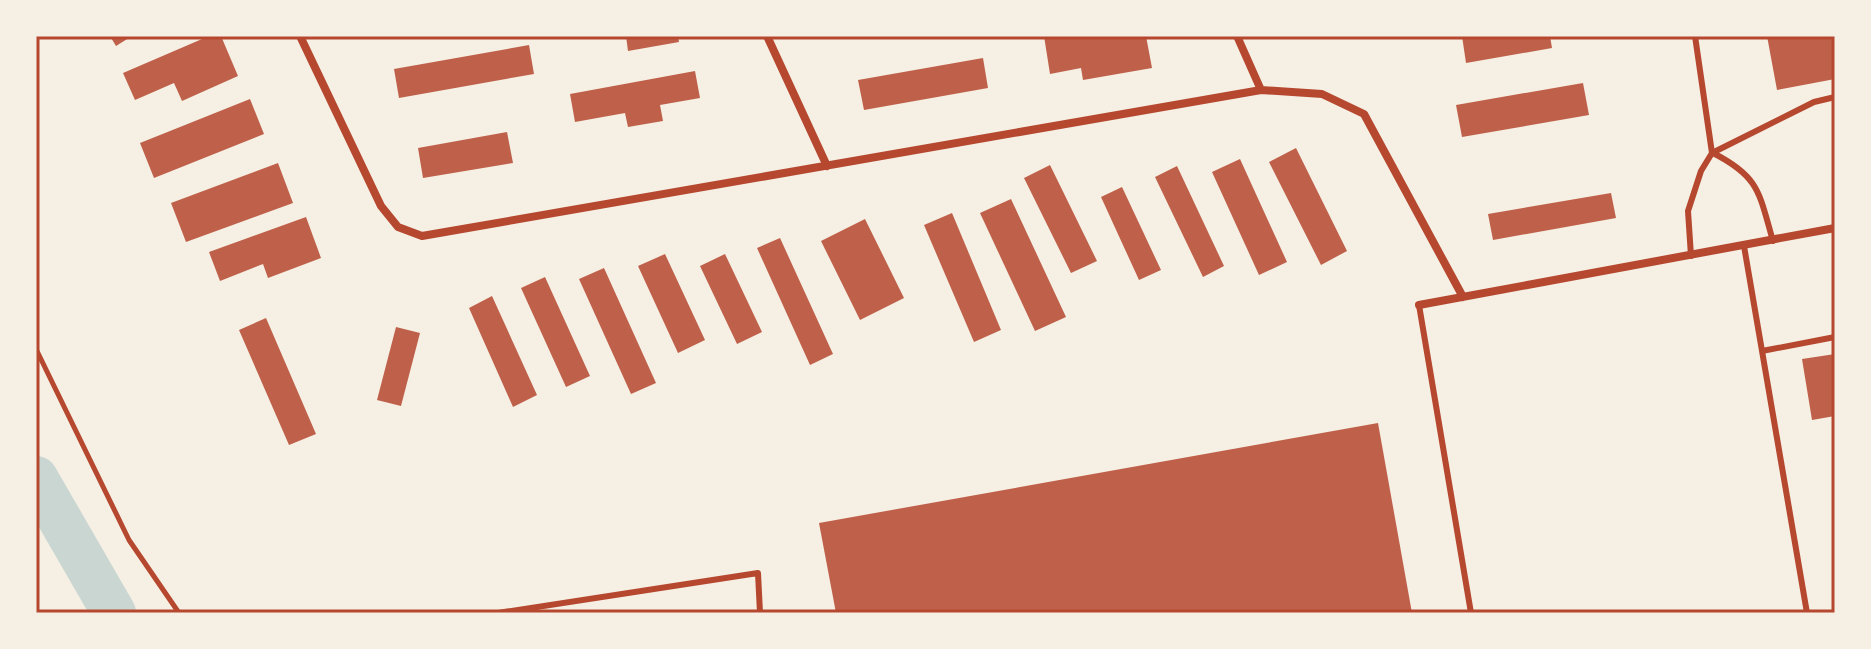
<svg xmlns="http://www.w3.org/2000/svg" width="1871" height="649" font-family="'Golos Text',sans-serif">
  <style>
    .lines { fill: none; stroke-linecap: round; stroke-linejoin: round }
    .canal { stroke: #c9d6d2; stroke-width: 44 }
    .building { fill: #bf614a }
    .path { stroke: #b5482f; stroke-width: 5 }
    .service { stroke: #b5482f; stroke-width: 6 }
    .minor { stroke: #b5482f; stroke-width: 8 }
    .neatline { fill: none; stroke: #b5482f; stroke-width: 3 }
  </style>
  <rect width="100%" height="100%" fill="#f6efe4"/>
  <g class="lines">
    <path class="canal" d="M 36,478 L 114,613"/>
  </g>
  <path class="building" d="M 110,36 L 132,36 L 116,46 Z
    M 209,36 L 221,36 L 238,76 L 182,101 L 174,83 L 135,100 L 123,73 Z
    M 626,36 L 678,36 L 679,42 L 628,51 Z
    M 1044,36 L 1146,36 L 1152,68 L 1083,80 L 1081,68 L 1050,74 Z
    M 1462,36 L 1550,36 L 1552,48 L 1466,63 Z
    M 1767,36 L 1835,36 L 1835,79 L 1777,90 Z
    M 529,45 L 534,74 L 399,98 L 394,69 Z
    M 983,58 L 988,88 L 864,110 L 858,80 Z
    M 695,71 L 700,98 L 660,105 L 663,121 L 628,127 L 625,113 L 575,122 L 570,94 Z
    M 1583,83 L 1589,115 L 1462,137 L 1456,105 Z
    M 250,99 L 264,134 L 154,178 L 140,143 Z
    M 507,132 L 513,163 L 423,178 L 418,148 Z
    M 1296,148 L 1347,251 L 1321,265 L 1269,162 Z
    M 1240,159 L 1287,262 L 1259,275 L 1212,172 Z
    M 278,163 L 293,203 L 186,242 L 171,203 Z
    M 1050,165 L 1097,261 L 1071,273 L 1024,178 Z
    M 1177,166 L 1224,266 L 1203,277 L 1155,177 Z
    M 1122,187 L 1161,270 L 1139,280 L 1101,197 Z
    M 1611,193 L 1616,218 L 1493,240 L 1488,214 Z
    M 1011,199 L 1066,317 L 1035,331 L 980,213 Z
    M 952,213 L 1001,330 L 974,342 L 924,225 Z
    M 306,217 L 321,258 L 268,278 L 263,264 L 220,281 L 209,252 Z
    M 865,219 L 904,298 L 860,320 L 821,241 Z
    M 780,238 L 833,354 L 810,365 L 757,248 Z
    M 665,254 L 705,340 L 678,353 L 638,266 Z
    M 725,254 L 762,332 L 737,344 L 700,266 Z
    M 604,268 L 656,383 L 631,394 L 579,279 Z
    M 545,277 L 590,376 L 566,387 L 521,288 Z
    M 492,296 L 537,395 L 513,407 L 469,308 Z
    M 266,318 L 316,434 L 289,445 L 239,330 Z
    M 396,327 L 420,333 L 401,406 L 377,400 Z
    M 1835,354 L 1835,416 L 1812,420 L 1802,359 Z
    M 1378,423 L 1412,613 L 836,613 L 819,523 Z"/>
  <g class="lines">
    <path class="path" d="M 36,349 L 129,540 L 179,613"/>
    <path class="service" d="M 1695,36 L 1712,153
      M 1713,153 C 1760,177 1759,193 1773,241
      M 1744,246 L 1807,613
      M 1691,256 L 1688,211 L 1701,171 L 1712,153 L 1814,102 L 1835,97
      M 1419,305 L 1471,613
      M 1762,351 L 1835,337
      M 498,613 L 758,573 L 760,613"/>
    <path class="minor" d="M 300,36 L 381,206 L 398,227 L 422,236 L 1261,90
      M 767,36 L 827,166
      M 1237,36 L 1261,90 L 1322,94 L 1364,114 L 1463,297
      M 1419,305 L 1835,228"/>
  </g>
  <rect width="1871" height="649" fill="none" stroke="#f6efe4" stroke-width="76"/>
  <rect x="38" y="38" width="1795" height="573" class="neatline"/>
</svg>
